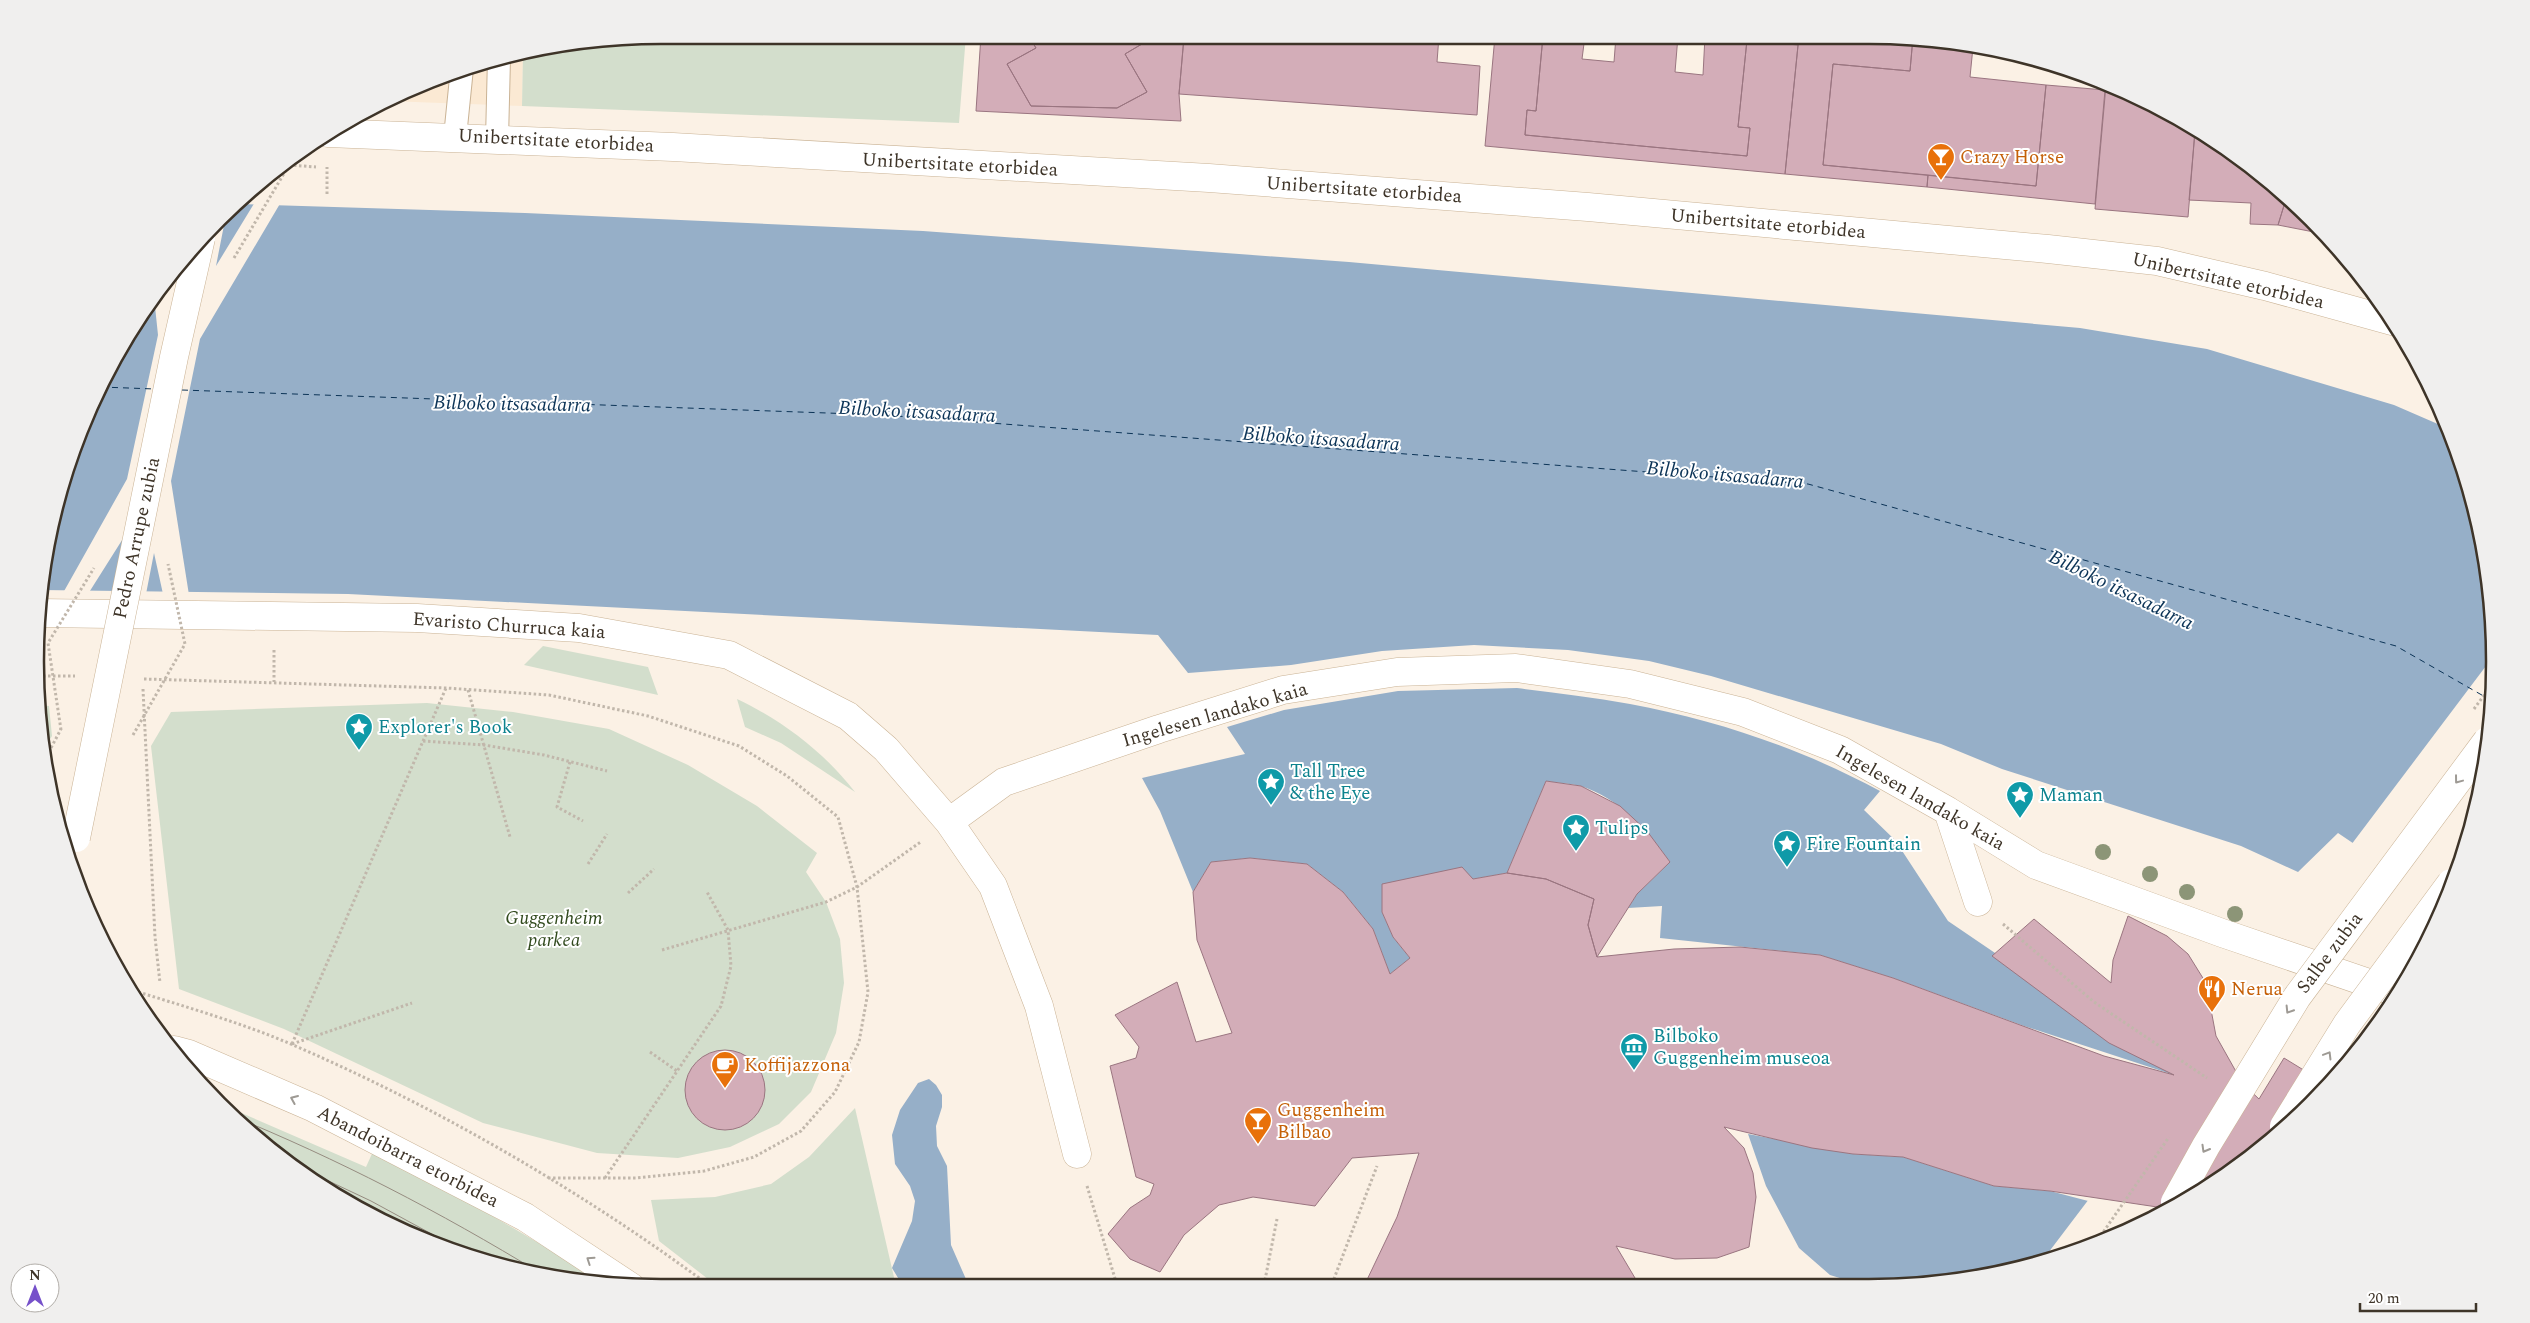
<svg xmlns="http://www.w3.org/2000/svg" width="2530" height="1323" font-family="Spectral,serif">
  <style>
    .built { fill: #fbe9d3 }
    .green { fill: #d3decc }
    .water { fill: #96afc8 }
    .pier { fill: #fbf1e5 }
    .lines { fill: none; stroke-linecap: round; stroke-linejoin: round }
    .ferry { stroke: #0c3457; stroke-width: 1; stroke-dasharray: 6 5; stroke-linecap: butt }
    .building { fill: #d3adb8; stroke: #9a7580 }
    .lane-casing { stroke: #cab395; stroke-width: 24 }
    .street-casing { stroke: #cab395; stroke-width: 29 }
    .path { stroke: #c1b7ab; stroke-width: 3; stroke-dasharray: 2.5 2.5; stroke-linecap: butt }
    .lane { stroke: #fff; stroke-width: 22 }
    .street { stroke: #fff; stroke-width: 28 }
    .tram { stroke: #968c80; stroke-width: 1 }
    .street-bridge-casing { stroke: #cab395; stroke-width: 29; stroke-linecap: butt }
    .primary-bridge-casing { stroke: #cab395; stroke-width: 29; stroke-linecap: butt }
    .path-bridge { stroke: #c1b7ab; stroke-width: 3; stroke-dasharray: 2.5 2.5; stroke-linecap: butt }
    .street-bridge { stroke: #fff; stroke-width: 28 }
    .primary-bridge { stroke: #fff; stroke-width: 28 }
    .tree { fill: #8c9577 }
    .oneway { stroke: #9e9a94 }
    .labels { text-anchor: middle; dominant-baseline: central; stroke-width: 4; stroke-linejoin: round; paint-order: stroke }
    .street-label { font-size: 19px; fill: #3e3428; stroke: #fff }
    .food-label { font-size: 19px; fill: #c56008; stroke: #fff; text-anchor: start }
    .culture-label { font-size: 19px; fill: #0d838f; stroke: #fff; text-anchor: start }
    .park-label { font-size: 19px; font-style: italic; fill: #314a1d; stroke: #fff }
    .water-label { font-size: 20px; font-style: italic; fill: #0c3457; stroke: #fff }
    .rim { fill: none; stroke: #3e3428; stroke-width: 2.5 }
  </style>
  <rect width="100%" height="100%" fill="#fbf1e5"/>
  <path class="built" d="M 523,52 L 522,106 L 387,101 L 460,68 Z"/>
  <path class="green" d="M 662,35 L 966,35 L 959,123 L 522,106 L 523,52 L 540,47 Z
    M 543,646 L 648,667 L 658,695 L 524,665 Z
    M 737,699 C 782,720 825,753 855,792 L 781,743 L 745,727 Z
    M 427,703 L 513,712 L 609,729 L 688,765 L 757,806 L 817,853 L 806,872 L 826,902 L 840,939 L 844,983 L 836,1033 L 811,1092 L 779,1124 L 730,1147 L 678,1158 L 597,1153 L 483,1123 L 284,1029 L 179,989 L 151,746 L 171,712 Z
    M 39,705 L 49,706 L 52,736 L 42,752 Z
    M 216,1102 L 366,1167 L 375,1147 L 610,1285 L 500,1267 L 384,1223 L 350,1202 L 351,1198 L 327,1188 L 280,1159 Z
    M 855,1108 L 896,1286 L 717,1286 L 659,1241 L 651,1200 L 715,1197 L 771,1184 L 809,1157 Z"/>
  <path class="water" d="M 238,204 L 525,213 L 923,231 L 1349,262 L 2080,328 L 2207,349 L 2394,405 L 2447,428 L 2462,460 L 2490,580 L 2494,703 L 2474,824 L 2406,879 L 2338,833 L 2298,872 L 2241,846 L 2002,769 L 1941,744 L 1711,676 L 1649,661 L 1568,650 L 1474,645 L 1382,651 L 1291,665 L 1188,673 L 1158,635 L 348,594 L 41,590 L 56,500 L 83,421 L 140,314 L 191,248 Z
    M 1517,688 C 1554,693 1592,697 1630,704 C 1717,720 1802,749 1880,791 L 1864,810 L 1895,840 L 1948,921 L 2174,1075 L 2024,1026 L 1893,978 L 1820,955 L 1660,938 L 1662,906 L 1628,908 L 1637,894 L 1670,862 C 1647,831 1619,797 1580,786 C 1569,783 1557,783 1546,781 L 1507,873 L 1473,879 L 1382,912 L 1393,937 L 1410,958 L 1390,974 L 1373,929 L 1343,892 L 1307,864 L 1250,858 L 1211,862 L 1193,892 L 1160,811 L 1142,778 L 1245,754 L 1227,727 L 1284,710 L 1398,691 Z
    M 929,1079 L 936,1085 L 942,1095 L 942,1107 L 936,1126 L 937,1146 L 947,1166 L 951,1245 L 969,1286 L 903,1286 L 892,1268 L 912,1221 L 915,1201 L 910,1186 L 895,1164 L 892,1135 L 900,1110 L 918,1083 Z
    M 1748,1134 L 1853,1154 L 1903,1157 L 1994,1186 L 2050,1191 L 2092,1202 L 2108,1240 L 1951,1283 L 1856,1283 L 1830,1275 L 1799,1248 L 1766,1186 Z"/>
  <path class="pier" d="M 255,202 L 281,202 L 200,339 L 171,481 L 189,595 L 163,594 L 154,553 L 146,594 L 112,594 L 124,537 L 88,594 L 63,593 L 127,479 L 158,335 L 154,297 L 191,248 L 226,215 L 216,266 Z
    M 2492,658 L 2494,703 L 2474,824 L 2441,911 L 2404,881 L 2351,845 Z
    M 2089,1199 L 2144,1219 L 2108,1240 L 2045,1257 Z"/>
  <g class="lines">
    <path class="ferry" d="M 101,387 L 155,389
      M 182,390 L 883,415 L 1808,484 L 2396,646 L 2494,702"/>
  </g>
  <path class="building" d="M 981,35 L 1028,35 L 1036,48 L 1007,64 L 1031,106 L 1117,108 L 1147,92 L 1125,54 L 1152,38 L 1151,36 L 1184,36 L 1179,94 L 1181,121 L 976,111 Z
    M 1028,35 L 1151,36 L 1152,38 L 1125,54 L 1147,92 L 1117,108 L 1031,106 L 1007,64 L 1036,48 Z
    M 1243,36 L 1439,36 L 1437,62 L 1480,66 L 1477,115 L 1179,94 L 1184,38 L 1243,42 Z
    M 1495,36 L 1543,36 L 1536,111 L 1527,110 L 1525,135 L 1747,156 L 1750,128 L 1738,127 L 1747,40 L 1798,45 L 1785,174 L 1485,146 Z
    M 1543,36 L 1585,36 L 1582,59 L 1614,62 L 1616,36 L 1678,36 L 1675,72 L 1703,75 L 1705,36 L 1747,40 L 1738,127 L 1750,128 L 1747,156 L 1525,135 L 1527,110 L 1536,111 Z
    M 1799,36 L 1913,37 L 1910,71 L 1833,64 L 1823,165 L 1928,175 L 1927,187 L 1785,174 Z
    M 1913,37 L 1973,47 L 1970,77 L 2046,85 L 2036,186 L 1823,165 L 1833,64 L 1910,71 Z
    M 2046,85 L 2105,90 L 2095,204 L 1927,187 L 1928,175 L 2036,186 Z
    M 2106,85 L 2146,100 L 2195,131 L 2188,217 L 2095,209 Z
    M 2195,131 L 2250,165 L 2286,199 L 2278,225 L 2250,224 L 2251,203 L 2189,200 Z
    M 2286,199 L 2324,234 L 2278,225 Z
    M 1546,781 L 1581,786 L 1620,806 L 1647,831 L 1670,862 L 1637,894 L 1597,957 L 1588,925 L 1594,899 L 1546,879 L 1507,873 Z
    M 1250,858 L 1307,864 L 1343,892 L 1373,929 L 1390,974 L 1410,958 L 1393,937 L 1382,912 L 1382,884 L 1462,867 L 1473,879 L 1507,873 L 1546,879 L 1594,899 L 1588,925 L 1597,957 L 1674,949 L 1740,947 L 1820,955 L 1893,978 L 2104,1056 L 2174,1075 L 2109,1043 L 1992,956 L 2034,919 L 2111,983 L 2113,960 L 2128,916 L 2167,936 L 2188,954 L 2206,983 L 2216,1036 L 2243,1084 L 2259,1099 L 2284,1058 L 2328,1085 L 2250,1159 L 2164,1208 L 2050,1191 L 1994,1186 L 1903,1157 L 1853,1154 L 1812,1148 L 1724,1127 L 1744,1148 L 1753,1173 L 1756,1197 L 1749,1247 L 1717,1258 L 1675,1259 L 1616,1246 L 1635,1278 L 1634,1284 L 1365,1284 L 1397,1217 L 1419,1153 L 1352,1158 L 1315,1206 L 1253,1197 L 1219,1205 L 1184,1235 L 1160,1272 L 1130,1259 L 1108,1234 L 1130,1208 L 1150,1195 L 1154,1184 L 1136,1177 L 1110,1066 L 1136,1058 L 1139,1047 L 1115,1015 L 1177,982 L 1196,1042 L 1232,1033 L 1197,940 L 1193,892 L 1211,862 Z
    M685 1090a40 40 0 1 1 80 0a40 40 0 1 1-80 0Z"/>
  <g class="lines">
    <defs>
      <path id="lane" d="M 455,137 L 462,68
        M 497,139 L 499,58"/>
      <path id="street" d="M 328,133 L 673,147 L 1209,178 L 1588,207 L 2048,249 L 2157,261 L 2265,286 L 2392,321
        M 38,613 L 417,618 L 579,628 L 729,655 L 848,716 L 886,749 L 949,822 L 993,886 L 1039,1006 L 1077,1154
        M 1948,811 L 1978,902
        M 949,822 L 1004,782 L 1159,729 L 1283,690 L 1397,672 L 1516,668 L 1630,684 L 1743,712 L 1840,750 L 1948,811 L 2036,865 L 2222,933 L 2395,992
        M 174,1050 L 189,1054 L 314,1108 L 525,1217 L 631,1287"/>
    </defs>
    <use href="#lane" class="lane-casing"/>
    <use href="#street" class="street-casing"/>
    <path class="path" d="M 289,165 L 316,167
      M 327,194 L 327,167
      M 234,258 L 289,165 L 288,159
      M 2404,353 L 2415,357
      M 274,650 L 274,682
      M 38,676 L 75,676
      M 144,679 L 446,688 L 549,695 L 648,716 L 739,746 L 787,776 L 838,817 L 857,887 L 868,992 L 859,1042 L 835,1092 L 801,1131 L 754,1157 L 704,1171 L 636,1178 L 547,1178
      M 143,689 L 155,937 L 160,983
      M 468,690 L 510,837
      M 423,741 L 484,745 L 544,755 L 607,771
      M 44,761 L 61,729
      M 570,762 L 557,807 L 583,821
      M 588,864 L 607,834
      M 628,893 L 654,869
      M 2003,924 L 2094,1002 L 2207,1078
      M 662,950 L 826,902 L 857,887 L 922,841
      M 129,989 C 182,1006 243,1023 293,1045 C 439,1108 583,1192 710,1286
      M 292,1044 L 446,688
      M 292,1044 L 412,1003
      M 650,1052 L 677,1071
      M 605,1178 L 721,1006 L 731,966 L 728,930 L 707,892
      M 1087,1186 L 1117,1285
      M 1332,1284 L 1377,1166
      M 1264,1285 L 1277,1219"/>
    <use href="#lane" class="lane"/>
    <use href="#street" class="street"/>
    <path class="tram" d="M 230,1115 C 338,1159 440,1212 540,1273
      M 280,1158 L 371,1201 L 474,1257"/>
    <defs>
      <path id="street-bridge" d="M 76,838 L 174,357 L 201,238"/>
      <path id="primary-bridge" d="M 2284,1126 L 2347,1024 L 2451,883
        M 2175,1202 L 2206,1146 L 2297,997 L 2487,741"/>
    </defs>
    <use href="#street-bridge" class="street-bridge-casing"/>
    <use href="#primary-bridge" class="primary-bridge-casing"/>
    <path class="path-bridge" d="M 2474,709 L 2493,683
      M 61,730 L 48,643 L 94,568
      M 133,735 L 185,644 L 168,564
      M 2095,1244 L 2169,1137"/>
    <use href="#street-bridge" class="street-bridge"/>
    <use href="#primary-bridge" class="primary-bridge"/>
  </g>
  <g class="tree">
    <circle cx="2103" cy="852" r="8"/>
    <circle cx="2150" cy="874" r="8"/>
    <circle cx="2187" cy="892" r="8"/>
    <circle cx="2235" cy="914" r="8"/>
  </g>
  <defs><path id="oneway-chevron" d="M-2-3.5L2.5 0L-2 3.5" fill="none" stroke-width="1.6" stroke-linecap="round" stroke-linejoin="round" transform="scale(1.25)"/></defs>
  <g class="oneway">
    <use href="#oneway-chevron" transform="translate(2458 780) rotate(127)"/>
    <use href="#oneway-chevron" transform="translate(2289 1010) rotate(122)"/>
    <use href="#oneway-chevron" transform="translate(2328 1055) rotate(-59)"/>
    <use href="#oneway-chevron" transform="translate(294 1099) rotate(-157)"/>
    <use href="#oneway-chevron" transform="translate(2205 1149) rotate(120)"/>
    <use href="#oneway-chevron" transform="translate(590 1260) rotate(-146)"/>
  </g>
  <defs>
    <symbol id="bar-pin" viewBox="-11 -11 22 30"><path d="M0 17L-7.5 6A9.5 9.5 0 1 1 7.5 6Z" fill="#e8710a" stroke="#fff"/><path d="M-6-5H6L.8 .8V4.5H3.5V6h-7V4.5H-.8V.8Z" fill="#fff"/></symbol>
    <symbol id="sight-pin" viewBox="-11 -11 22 30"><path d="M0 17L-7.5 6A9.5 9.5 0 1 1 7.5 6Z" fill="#0f9aa8" stroke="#fff"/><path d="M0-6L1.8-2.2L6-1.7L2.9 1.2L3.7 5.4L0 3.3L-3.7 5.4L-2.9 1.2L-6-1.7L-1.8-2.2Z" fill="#fff"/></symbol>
    <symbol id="restaurant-pin" viewBox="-11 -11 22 30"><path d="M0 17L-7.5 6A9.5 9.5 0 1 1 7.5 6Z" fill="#e8710a" stroke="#fff"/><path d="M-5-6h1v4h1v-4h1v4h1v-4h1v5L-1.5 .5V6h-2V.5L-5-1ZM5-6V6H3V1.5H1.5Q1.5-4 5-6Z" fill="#fff"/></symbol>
    <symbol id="museum-pin" viewBox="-11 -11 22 30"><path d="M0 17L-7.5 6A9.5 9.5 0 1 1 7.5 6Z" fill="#0f9aa8" stroke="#fff"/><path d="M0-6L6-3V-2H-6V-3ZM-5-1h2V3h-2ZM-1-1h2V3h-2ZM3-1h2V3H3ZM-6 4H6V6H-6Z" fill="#fff"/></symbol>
    <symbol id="cafe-pin" viewBox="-11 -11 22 30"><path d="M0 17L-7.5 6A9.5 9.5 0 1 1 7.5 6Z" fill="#e8710a" stroke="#fff"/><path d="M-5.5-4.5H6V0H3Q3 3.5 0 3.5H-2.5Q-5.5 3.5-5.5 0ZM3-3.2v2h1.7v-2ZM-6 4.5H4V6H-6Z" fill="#fff"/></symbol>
  </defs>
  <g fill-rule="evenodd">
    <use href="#bar-pin" x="1925" y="141" width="32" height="43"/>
    <use href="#sight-pin" x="343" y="711" width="32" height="43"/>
    <use href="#sight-pin" x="1255" y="766" width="32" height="43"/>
    <use href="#sight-pin" x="2004" y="779" width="32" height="43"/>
    <use href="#sight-pin" x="1560" y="812" width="32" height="43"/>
    <use href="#sight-pin" x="1771" y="828" width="32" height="43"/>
    <use href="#restaurant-pin" x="2196" y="973" width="32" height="43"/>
    <use href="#museum-pin" x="1618" y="1031" width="32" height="43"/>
    <use href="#cafe-pin" x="709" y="1049" width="32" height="43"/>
    <use href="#bar-pin" x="1242" y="1105" width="32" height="43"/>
  </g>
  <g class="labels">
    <g class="street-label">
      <text transform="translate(556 141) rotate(3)">Unibertsitate etorbidea</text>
      <text transform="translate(960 165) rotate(3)">Unibertsitate etorbidea</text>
      <text transform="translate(1364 190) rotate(4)">Unibertsitate etorbidea</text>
      <text transform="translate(1768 224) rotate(5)">Unibertsitate etorbidea</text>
      <text transform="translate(2228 281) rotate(13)">Unibertsitate etorbidea</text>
      <text transform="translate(137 538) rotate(-78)">Pedro Arrupe zubia</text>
      <text transform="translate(509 626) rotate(4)">Evaristo Churruca kaia</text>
      <text transform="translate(1215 715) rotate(-16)">Ingelesen landako kaia</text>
      <text transform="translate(1920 798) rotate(30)">Ingelesen landako kaia</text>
      <text transform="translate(2330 953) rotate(-53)">Salbe zubia</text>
      <text transform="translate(408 1157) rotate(27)">Abandoibarra etorbidea</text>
    </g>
    <g class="food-label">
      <text x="1960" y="157">Crazy Horse</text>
      <text x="2231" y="989">Nerua</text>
      <text x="744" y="1065">Koffijazzona</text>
      <text x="1277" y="1110">Guggenheim<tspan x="1277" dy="22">Bilbao</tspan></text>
    </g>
    <g class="culture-label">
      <text x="378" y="727">Explorer's Book</text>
      <text x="1290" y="771">Tall Tree<tspan x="1290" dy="22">&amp; the Eye</tspan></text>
      <text x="2039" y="795">Maman</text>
      <text x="1595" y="828">Tulips</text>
      <text x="1806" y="844">Fire Fountain</text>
      <text x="1653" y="1036">Bilboko<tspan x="1653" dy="22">Guggenheim museoa</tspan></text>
    </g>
    <g class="park-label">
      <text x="554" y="918">Guggenheim<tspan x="554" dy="22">parkea</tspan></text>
    </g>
    <g class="water-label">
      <text transform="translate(512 404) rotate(1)">Bilboko itsasadarra</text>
      <text transform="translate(917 412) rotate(3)">Bilboko itsasadarra</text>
      <text transform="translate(1321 439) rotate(4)">Bilboko itsasadarra</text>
      <text transform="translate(1725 475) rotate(5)">Bilboko itsasadarra</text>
      <text transform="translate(2121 590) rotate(26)">Bilboko itsasadarra</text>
    </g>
  </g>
  <path d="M0 0H2530V1323H0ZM661 44H1869A617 617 0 0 1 2486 661V662A617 617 0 0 1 1869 1279H661A617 617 0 0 1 44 662V661A617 617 0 0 1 661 44Z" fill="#f0efee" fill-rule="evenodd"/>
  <path class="rim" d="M661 44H1869A617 617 0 0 1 2486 661V662A617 617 0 0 1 1869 1279H661A617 617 0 0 1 44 662V661A617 617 0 0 1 661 44Z"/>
  <g transform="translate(35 1288)"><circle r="24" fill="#ffffff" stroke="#b2aea9"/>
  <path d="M0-4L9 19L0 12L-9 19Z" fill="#7651ca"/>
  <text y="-8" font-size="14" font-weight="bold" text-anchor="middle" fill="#3e3428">N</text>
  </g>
  <path d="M2360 1303v8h116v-8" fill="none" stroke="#3e3428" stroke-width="2.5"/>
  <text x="2368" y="1303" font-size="15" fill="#3e3428" stroke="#ffffff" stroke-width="4" paint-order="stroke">20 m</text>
</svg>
